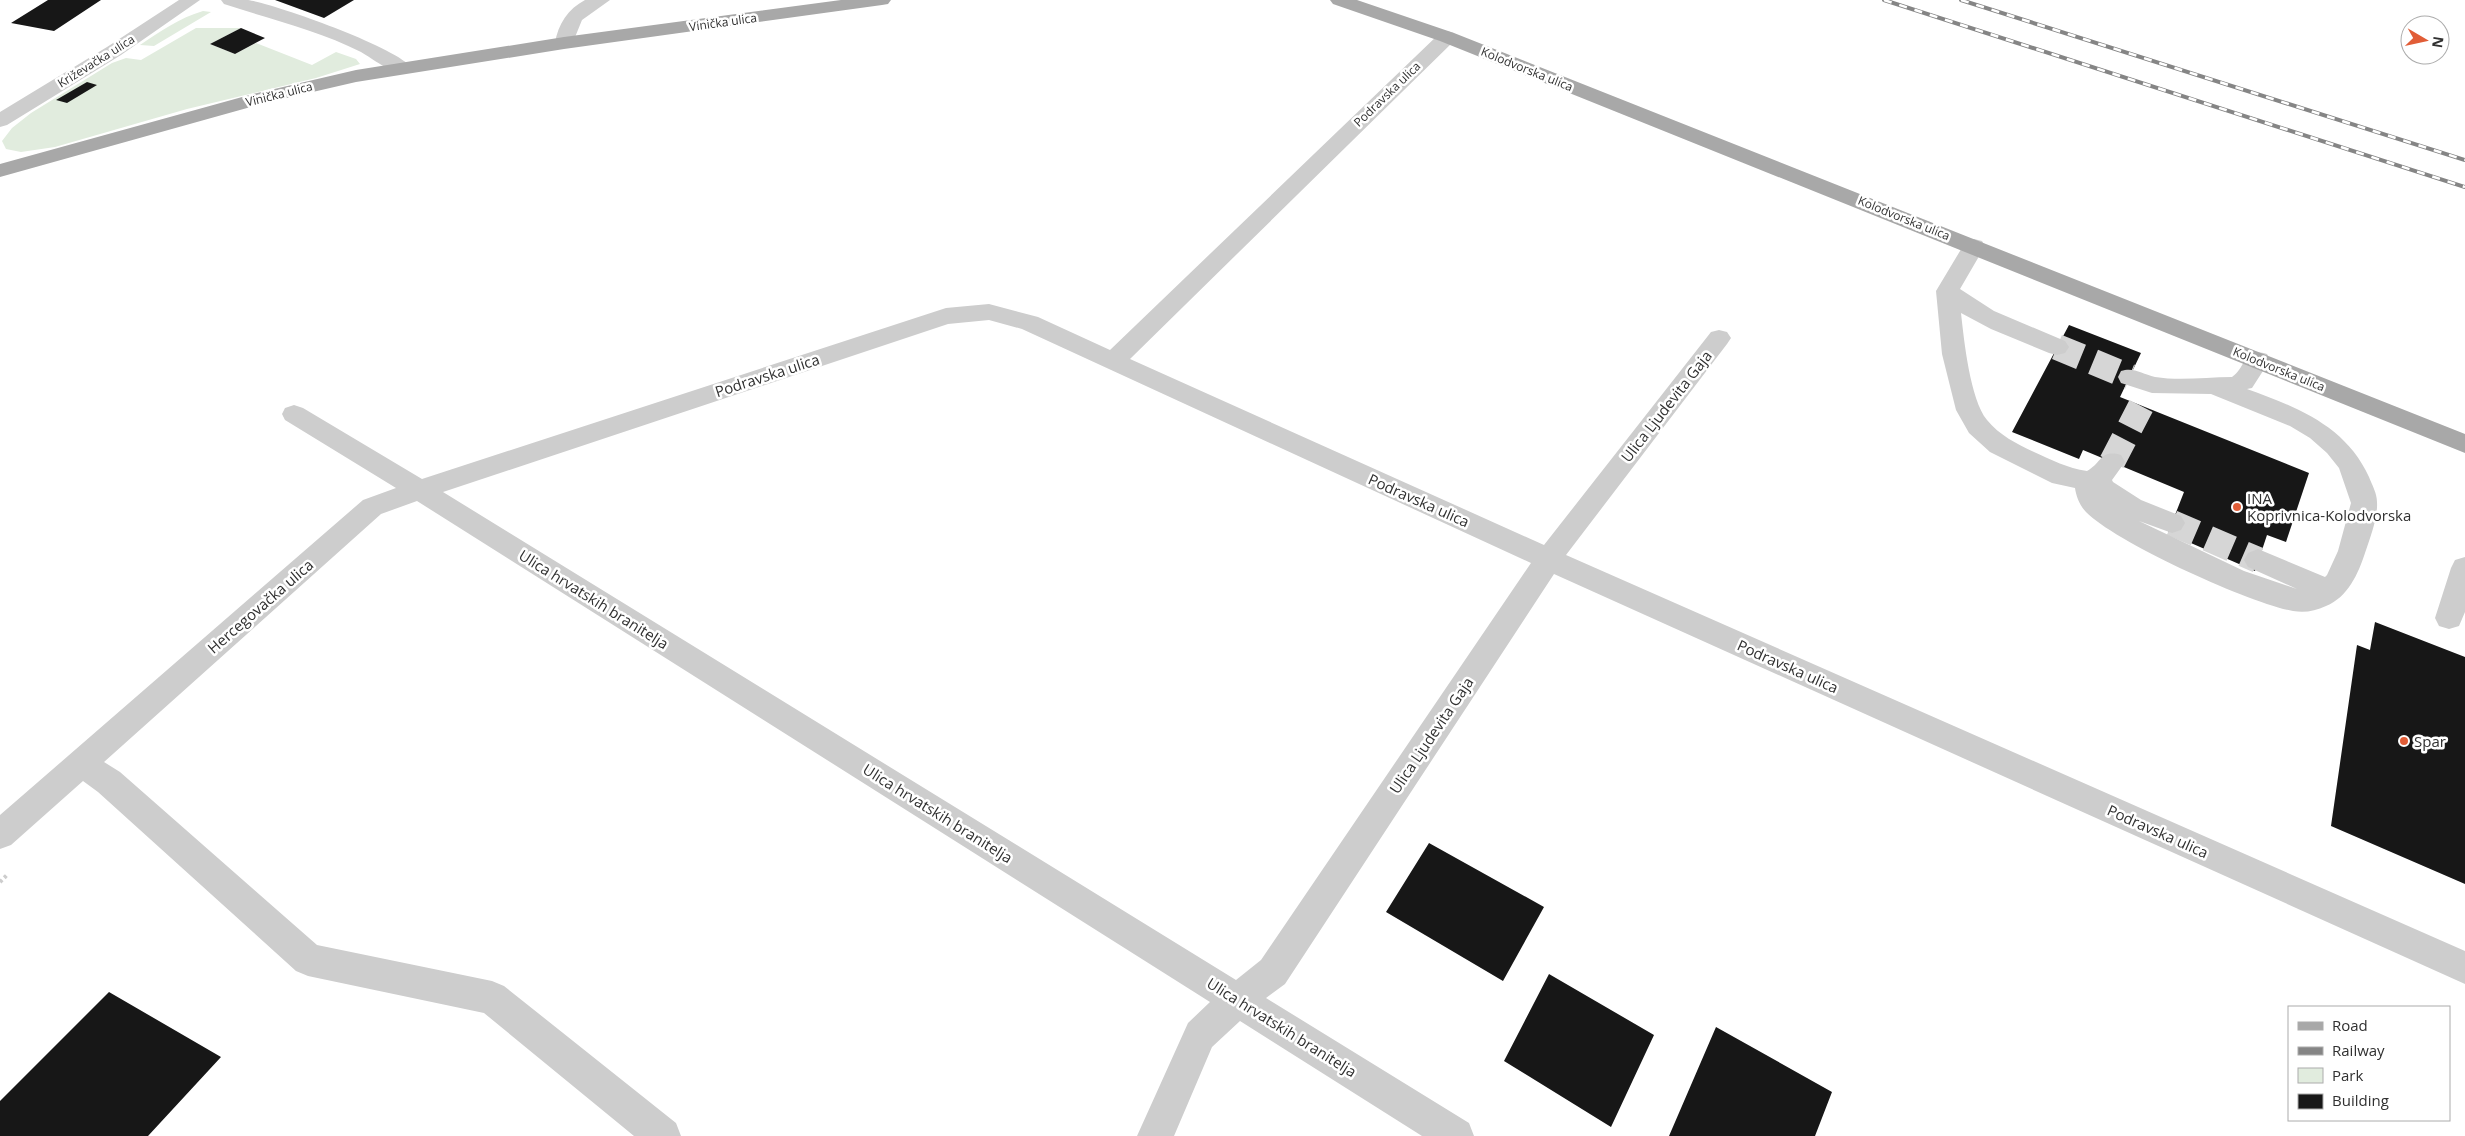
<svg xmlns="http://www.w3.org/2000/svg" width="2465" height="1136" font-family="'Open Sans',sans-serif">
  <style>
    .green { fill: #e1ecde }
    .building { fill: #171717 }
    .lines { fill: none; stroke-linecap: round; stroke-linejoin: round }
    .minor-tunnel { stroke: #d6d6d6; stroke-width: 26; stroke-dasharray: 26 13; stroke-linecap: butt }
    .path { stroke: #cdcdcd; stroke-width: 4; stroke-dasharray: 3 3; stroke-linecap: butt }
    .minor { fill: #cdcdcd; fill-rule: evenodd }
    .major { fill: #a8a8a8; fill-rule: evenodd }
    .rail-casing { stroke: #858585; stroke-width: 4 }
    .rail { stroke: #fff; stroke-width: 2.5; stroke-dasharray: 8; stroke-linecap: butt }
    .poi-dot { fill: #e15d37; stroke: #fff; stroke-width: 2 }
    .labels { text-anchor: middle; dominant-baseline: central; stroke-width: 5; stroke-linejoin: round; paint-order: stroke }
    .far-street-label { font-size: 12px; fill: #303030; stroke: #fff }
    .street-label { font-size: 15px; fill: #303030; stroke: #fff }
    .poi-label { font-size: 15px; fill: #303030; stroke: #fff; text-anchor: start }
  </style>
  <rect width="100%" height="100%" fill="#fff"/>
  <path class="green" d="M 203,11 L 211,12 L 154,46 L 140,45 C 161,31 179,18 203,11 Z
    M 196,28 L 241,28 L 210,44 L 235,54 L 256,43 L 312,65 L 336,52 L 356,59 L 360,64 L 316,78 L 187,109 L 55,147 L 21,152 L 6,149 L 2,141 L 12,128 L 31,113 L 112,63 L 126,58 L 141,60 Z"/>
  <path class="building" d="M 48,0 L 101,0 L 54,31 L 11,23 Z
    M 275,0 L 354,0 L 324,18 Z
    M 241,28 L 265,38 L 235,54 L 210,44 Z
    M 87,82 L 97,85 L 67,103 L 56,100 Z
    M 2069,325 L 2141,353 L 2120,397 L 2309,473 L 2286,542 L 2267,535 L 2255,571 L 2168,533 L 2184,492 L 2083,450 L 2079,459 L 2012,432 Z
    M 2375,622 L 2465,657 L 2465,884 L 2331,826 L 2357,645 L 2370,650 Z
    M 1429,843 L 1544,907 L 1503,981 L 1386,912 Z
    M 1549,974 L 1654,1035 L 1611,1127 L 1504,1061 Z
    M 109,992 L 221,1057 L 148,1136 L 0,1136 L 0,1101 Z
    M 1716,1027 L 1832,1092 L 1815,1136 L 1669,1136 Z"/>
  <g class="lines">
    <path class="minor-tunnel" d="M 2057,347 L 2130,377
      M 2112,462 L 2141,406
      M 2172,523 L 2258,560"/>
    <path class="path" d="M 0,882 L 7,875"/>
    <path class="minor" d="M 179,0 L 200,0 L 121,55 L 7,125 L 0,127 L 0,112 L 107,47 Z
      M 221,0 C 230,0 239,0 248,0 C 275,4 397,47 412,68 L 409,72 C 393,76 375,60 361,52 C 318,30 269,19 224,4 Z
      M 585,0 L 610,0 L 582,20 L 571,47 L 557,47 L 555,43 C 558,24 568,9 585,0 Z
      M 1447,31 L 1454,33 L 1456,37 L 1454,41 L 1130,359 L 1544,545 L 1711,332 L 1719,330 L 1727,332 L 1731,338 L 1727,344 L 1566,555 L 2465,951 L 2465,984 L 1554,574 L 1285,984 L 1266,998 L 1469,1123 L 1474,1136 L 1422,1136 L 1240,1021 L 1212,1047 L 1174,1136 L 1137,1136 L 1188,1023 L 1210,1002 L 417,501 L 381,514 L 104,762 L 120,772 L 317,945 L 492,981 L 504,986 L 676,1123 L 681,1136 L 634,1136 L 484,1013 L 308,976 L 296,971 L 98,792 L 83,781 L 11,845 L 0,849 L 0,815 L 363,500 L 396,488 L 285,420 L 282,414 L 285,408 L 294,405 L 303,408 L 422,479 L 946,308 L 989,304 L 1038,317 L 1110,350 L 1440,33 ZM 989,320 L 1022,329 L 1531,563 L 1261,960 L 1236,980 L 443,492 L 948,324 Z
      M 1974,239 L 1982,241 L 1985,246 L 1960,289 L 1994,311 L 2065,341 L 2069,347 L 2065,353 L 2057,355 L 2049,353 L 1991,329 L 1961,313 C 1964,340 1970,399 1987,420 C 1999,435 2017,444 2034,452 C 2052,460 2067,468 2087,471 C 2102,463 2100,449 2121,455 L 2125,462 L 2112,480 L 2113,482 L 2141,500 L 2181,516 L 2185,523 L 2181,530 L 2172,533 L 2139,521 L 2244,571 L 2297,589 L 2248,567 L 2244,560 L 2248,553 L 2258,549 L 2325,577 L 2327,575 L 2338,551 L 2351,503 L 2339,468 L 2327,453 L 2310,438 L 2290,426 L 2211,394 L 2152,393 L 2121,383 L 2118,377 L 2121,371 C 2134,367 2142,374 2155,377 C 2180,381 2207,377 2232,377 C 2247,367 2242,347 2267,354 L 2270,360 L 2252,388 L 2247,389 C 2297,407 2346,426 2369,477 C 2372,485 2377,493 2377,502 C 2378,518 2370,538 2365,553 C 2358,574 2348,597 2326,606 C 2315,611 2305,613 2293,611 C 2251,604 2115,542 2086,512 C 2080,506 2076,496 2075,488 L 2052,483 L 1990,452 L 1969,433 L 1956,410 L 1942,354 L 1936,291 L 1966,241 Z
      M 2465,557 L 2465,612 L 2459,626 L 2449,629 L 2439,626 L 2435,618 L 2451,568 L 2455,560 Z"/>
    <path class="major" d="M 841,0 L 891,0 L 888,4 L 882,5 L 564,49 L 356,82 L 265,103 L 0,177 L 0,164 L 253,94 L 356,70 L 564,37 Z
      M 1330,0 L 1357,0 L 1454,33 L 2465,434 L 2465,453 L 1440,41 L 1333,4 Z"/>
    <defs>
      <path id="rail" d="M 1884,0 L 2465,187
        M 1961,0 L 2465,160"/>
    </defs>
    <use href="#rail" class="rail-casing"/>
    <use href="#rail" class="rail"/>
  </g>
  <g class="poi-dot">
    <circle cx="2237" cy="507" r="5"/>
    <circle cx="2404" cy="741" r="5"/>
  </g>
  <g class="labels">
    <g class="far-street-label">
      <text transform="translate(723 22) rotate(-8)">Vinička ulica</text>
      <text transform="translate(96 61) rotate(-32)">Križevačka ulica</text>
      <text transform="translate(1527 69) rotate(22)">Kolodvorska ulica</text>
      <text transform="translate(279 94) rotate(-14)">Vinička ulica</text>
      <text transform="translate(1387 94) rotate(-44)">Podravska ulica</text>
      <text transform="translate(1904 218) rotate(22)">Kolodvorska ulica</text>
      <text transform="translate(2279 369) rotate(22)">Kolodvorska ulica</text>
    </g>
    <g class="street-label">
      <text transform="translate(767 375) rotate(-18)">Podravska ulica</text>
      <text transform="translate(1666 406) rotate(-52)">Ulica Ljudevita Gaja</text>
      <text transform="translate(1419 500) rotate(24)">Podravska ulica</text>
      <text transform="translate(594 599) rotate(32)">Ulica hrvatskih branitelja</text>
      <text transform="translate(260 606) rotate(-41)">Hercegovačka ulica</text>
      <text transform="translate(1788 666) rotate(24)">Podravska ulica</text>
      <text transform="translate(1431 735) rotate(-56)">Ulica Ljudevita Gaja</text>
      <text transform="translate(938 813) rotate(32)">Ulica hrvatskih branitelja</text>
      <text transform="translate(2158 831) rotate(24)">Podravska ulica</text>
      <text transform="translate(1282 1027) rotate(32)">Ulica hrvatskih branitelja</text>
    </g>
    <g class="poi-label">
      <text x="2247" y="498">INA<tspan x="2247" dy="17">Koprivnica-Kolodvorska</tspan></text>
      <text x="2414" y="741">Spar</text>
    </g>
  </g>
  <rect x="2288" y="1006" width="162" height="115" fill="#ffffff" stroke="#acacac"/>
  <rect x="2298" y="1022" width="25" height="8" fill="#a8a8a8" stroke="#acacac"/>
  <text x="2332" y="1031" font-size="15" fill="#303030">Road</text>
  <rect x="2298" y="1047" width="25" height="8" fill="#858585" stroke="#acacac"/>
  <text x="2332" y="1056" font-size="15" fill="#303030">Railway</text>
  <rect x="2298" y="1068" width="25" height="15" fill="#e1ecde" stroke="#acacac"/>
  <text x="2332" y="1081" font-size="15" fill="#303030">Park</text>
  <rect x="2298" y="1094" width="25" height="15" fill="#171717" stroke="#acacac"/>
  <text x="2332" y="1106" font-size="15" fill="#303030">Building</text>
  <g transform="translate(2425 40) rotate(99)"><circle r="24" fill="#ffffff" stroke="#acacac"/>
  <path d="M0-4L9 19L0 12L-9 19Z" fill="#e15d37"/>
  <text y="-8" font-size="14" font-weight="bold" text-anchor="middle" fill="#303030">N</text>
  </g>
</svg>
